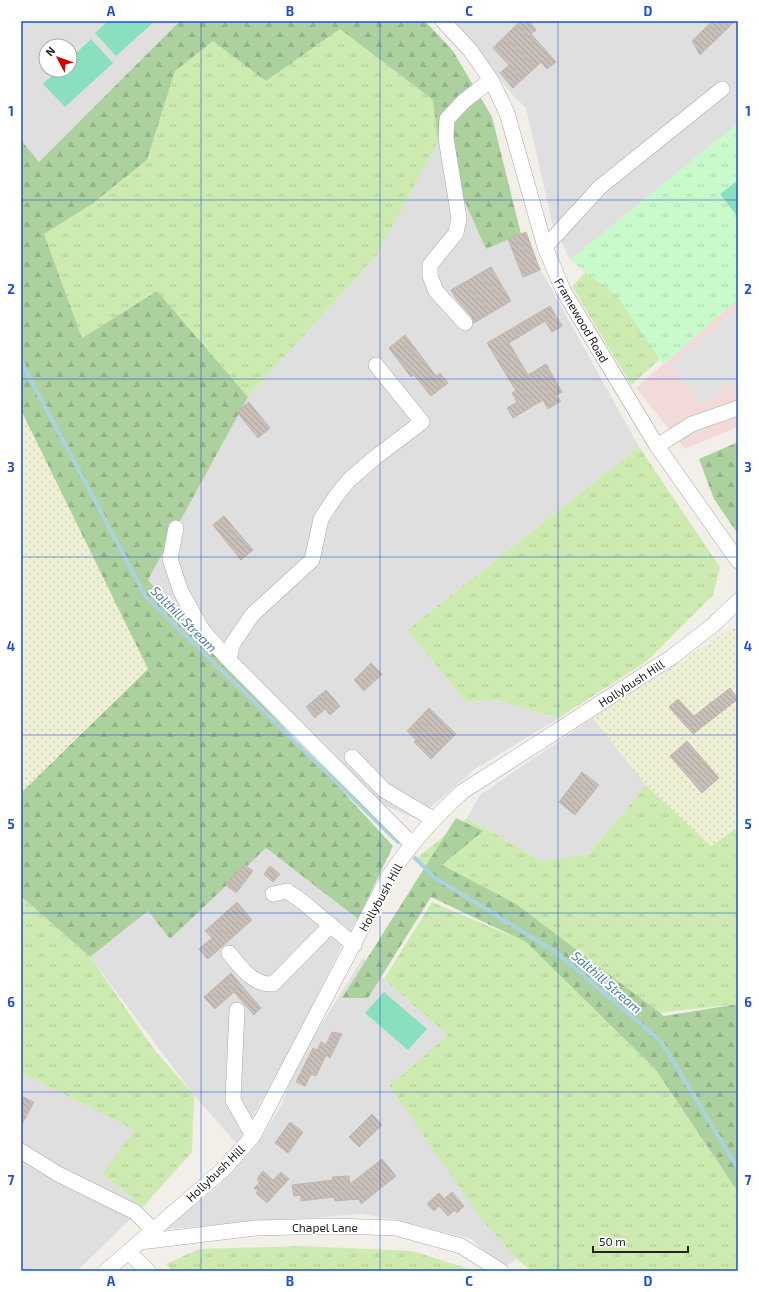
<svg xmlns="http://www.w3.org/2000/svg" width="759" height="1292" font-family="'Exo 2',sans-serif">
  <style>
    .residential { fill: #e0dfdf; fill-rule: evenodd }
    .commercial { fill: #f2dad9 }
    .farmland { fill: url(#farmland-dots) }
    .grass { fill: url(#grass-tufts) }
    .forest { fill: url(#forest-firs) }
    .park { fill: url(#park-tufts) }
    .pitch { fill: #88e0be }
    .parking { fill: #e2e2e2 }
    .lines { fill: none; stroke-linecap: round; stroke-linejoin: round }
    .stream { stroke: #aad3df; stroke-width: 4 }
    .building { fill: url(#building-back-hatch); stroke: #c4b6ab }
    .minor-casing { stroke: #a9a9a9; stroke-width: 16 }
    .minor { stroke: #fff; stroke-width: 15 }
    .grid { fill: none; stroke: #1d4ed8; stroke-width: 1; stroke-opacity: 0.55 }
    .labels { text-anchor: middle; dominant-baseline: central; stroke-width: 4; stroke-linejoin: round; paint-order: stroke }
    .street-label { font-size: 12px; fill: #222; stroke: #fff }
    .water-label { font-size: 13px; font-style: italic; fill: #4a7aab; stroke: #fff }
    .neatline { fill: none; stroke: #1d4ed8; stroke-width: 1.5 }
    .grid-label { font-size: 13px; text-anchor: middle; font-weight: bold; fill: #1d4ed8 }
  </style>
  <defs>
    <pattern id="farmland-dots" width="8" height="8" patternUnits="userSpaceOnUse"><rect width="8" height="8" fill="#eef0d5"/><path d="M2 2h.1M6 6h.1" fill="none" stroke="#ccceb7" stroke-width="1.8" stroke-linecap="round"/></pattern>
    <pattern id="grass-tufts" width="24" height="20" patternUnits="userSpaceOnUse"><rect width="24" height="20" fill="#cdebb0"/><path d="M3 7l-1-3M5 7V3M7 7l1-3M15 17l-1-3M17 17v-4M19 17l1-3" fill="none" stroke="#b0c997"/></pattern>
    <pattern id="forest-firs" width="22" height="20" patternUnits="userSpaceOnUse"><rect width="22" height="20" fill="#add19e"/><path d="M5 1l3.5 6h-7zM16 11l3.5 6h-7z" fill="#95b388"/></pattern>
    <pattern id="park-tufts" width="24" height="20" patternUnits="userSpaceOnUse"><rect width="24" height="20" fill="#c8facc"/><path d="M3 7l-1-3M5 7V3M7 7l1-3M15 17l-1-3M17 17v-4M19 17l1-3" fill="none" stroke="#acd6af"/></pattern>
    <pattern id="building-back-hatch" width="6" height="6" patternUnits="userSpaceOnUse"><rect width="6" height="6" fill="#c7bfb8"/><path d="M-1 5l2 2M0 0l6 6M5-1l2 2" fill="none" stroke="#aba49e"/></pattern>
  </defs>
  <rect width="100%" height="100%" fill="#f2efe9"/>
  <path class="residential" d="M 21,21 L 180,21 L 39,162 L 21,140 ZM 46,46 L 70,46 L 70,70 L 46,70 Z
    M 454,21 L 738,21 L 738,123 L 570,260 L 552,222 L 526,108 L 512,94 Z
    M 438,142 L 486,249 L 521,234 L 639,447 L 407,630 L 466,702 L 496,700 L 559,718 L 475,769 L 417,819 L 383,805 L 148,580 L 248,397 L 377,255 Z
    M 593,718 L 646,785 L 589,854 L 542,861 L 467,818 L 480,795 Z
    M 266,848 L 358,919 L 345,939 L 300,1032 L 237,1144 L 194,1095 L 90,957 L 148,911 L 170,939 Z
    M 363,958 L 384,979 L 449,1035 L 485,1224 L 517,1259 L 504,1268 L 471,1239 L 397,1220 L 362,1214 L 165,1229 L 216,1188 L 255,1148 L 282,1104 L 297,1063 Z
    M 21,1073 L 136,1130 L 102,1174 L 143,1207 L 77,1271 L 21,1271 Z"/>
  <path class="commercial" d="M 738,299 L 738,427 L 685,449 L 636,388 Z"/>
  <path class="farmland" d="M 21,410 L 148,669 L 21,793 Z
    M 738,624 L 738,827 L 711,846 L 646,785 L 593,718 Z"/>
  <path class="grass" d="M 340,29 L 433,100 L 438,142 L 377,255 L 248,397 L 157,291 L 82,338 L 44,234 L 92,204 L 147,160 L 175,71 L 213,40 L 266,81 Z
    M 624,234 L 721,305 L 631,385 L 572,286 Z
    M 639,447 L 720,567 L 713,595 L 647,661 L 559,718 L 496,700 L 466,702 L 407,630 Z
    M 646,785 L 711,846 L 738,827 L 738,1004 L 638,1015 L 507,916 L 414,860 L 467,818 L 542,861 L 589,854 Z
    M 21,896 L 90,957 L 156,1052 L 194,1095 L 192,1152 L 143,1207 L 102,1174 L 135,1130 L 21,1073 Z
    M 432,902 L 526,942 L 656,1070 L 738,1192 L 738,1271 L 531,1271 L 517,1259 L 485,1224 L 389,1086 L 448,1035 L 384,979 Z
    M 301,1246 L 413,1251 L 475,1271 L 172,1271 L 166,1264 L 199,1249 Z"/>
  <path class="forest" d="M 180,21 L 425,21 L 453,51 L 492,117 L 521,234 L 486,249 L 438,142 L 433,100 L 340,29 L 266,81 L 213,41 L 175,71 L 147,160 L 92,204 L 44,234 L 82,338 L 157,291 L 248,397 L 148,580 L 393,846 L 358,919 L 266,848 L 170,939 L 148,911 L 90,957 L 21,896 L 21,793 L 148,669 L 21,410 L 21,140 L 39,162 Z
    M 738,442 L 738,534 L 714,499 L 699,459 Z
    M 456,818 L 483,831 L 442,865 L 516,904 L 664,1016 L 738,1004 L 738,1192 L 656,1070 L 526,942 L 431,897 L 368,998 L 342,998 Z"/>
  <path class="park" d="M 738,123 L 738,299 L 663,365 L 618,297 L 570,260 Z"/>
  <path class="pitch" d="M 108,21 L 155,21 L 116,56 L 95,33 Z
    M 91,39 L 113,63 L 65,107 L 43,84 L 58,70 L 70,70 L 70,59 Z
    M 738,180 L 738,217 L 720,194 Z
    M 384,992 L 427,1029 L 408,1050 L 365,1013 Z"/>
  <path class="parking" d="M 738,308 L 738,386 L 735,388 L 729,382 L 702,404 L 670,366 Z"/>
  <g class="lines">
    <path class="stream" d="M 21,361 L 146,597 L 398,842
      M 415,858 L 434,877 L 557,953 L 661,1041 L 738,1169"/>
  </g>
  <path class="building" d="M 520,21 L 529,21 L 536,30 L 531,34 L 556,62 L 547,69 L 541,62 L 513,88 L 500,73 L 509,65 L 493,48 Z
    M 712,21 L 735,21 L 700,55 L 692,41 Z
    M 526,232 L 540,270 L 523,277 L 508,239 Z
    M 491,267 L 511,301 L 474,323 L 472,317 L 457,300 L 451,290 Z
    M 550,306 L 562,326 L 552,332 L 545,321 L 509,343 L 528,375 L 546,364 L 562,392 L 555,396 L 561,401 L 548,409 L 543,400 L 513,418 L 507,408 L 517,402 L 512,393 L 516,391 L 487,343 Z
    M 405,335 L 436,376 L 440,373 L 448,383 L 431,396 L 414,375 L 411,377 L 389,348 Z
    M 249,402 L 270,428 L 258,438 L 237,412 Z
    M 224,516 L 253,550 L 241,560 L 213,525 Z
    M 371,663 L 382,674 L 364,691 L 354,680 Z
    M 730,688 L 738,699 L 693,734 L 669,707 L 678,699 L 694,716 Z
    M 326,690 L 340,706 L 330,715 L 325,709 L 315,718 L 306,707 Z
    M 429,708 L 456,734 L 431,759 L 414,742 L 416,740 L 407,731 Z
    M 687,741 L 719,778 L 702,793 L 670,756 Z
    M 582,772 L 599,785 L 575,815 L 559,802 Z
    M 244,864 L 253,871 L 236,893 L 226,885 Z
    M 270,866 L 280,874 L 273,882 L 264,874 Z
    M 237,902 L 252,920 L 208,959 L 199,949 L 212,938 L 205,931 Z
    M 231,973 L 261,1008 L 254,1015 L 234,992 L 215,1009 L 204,997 Z
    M 332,1032 L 342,1034 L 330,1058 L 326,1055 L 316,1076 L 311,1074 L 305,1086 L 296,1082 L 313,1048 L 317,1050 L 321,1042 L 326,1045 Z
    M 21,1096 L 34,1102 L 21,1126 Z
    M 372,1114 L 382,1125 L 359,1147 L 349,1137 Z
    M 290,1122 L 303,1132 L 288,1153 L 275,1143 Z
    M 382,1159 L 396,1176 L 361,1204 L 359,1199 L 335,1201 L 334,1197 L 301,1201 L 301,1195 L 294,1196 L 292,1185 L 333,1180 L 332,1177 L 349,1176 L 350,1184 Z
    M 263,1171 L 273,1180 L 281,1172 L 289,1179 L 267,1203 L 256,1193 L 258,1191 L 254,1188 L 260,1182 L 257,1179 Z
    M 452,1192 L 464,1206 L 457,1213 L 455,1210 L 448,1216 L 439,1206 L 434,1211 L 427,1204 L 439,1193 L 444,1199 Z"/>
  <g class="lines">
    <defs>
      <path id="minor" d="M 443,21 L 470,50 L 491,80 L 507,113 L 545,247 L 563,290 L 657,446 L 738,561
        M 545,247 L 600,187 L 722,89
        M 465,323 L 436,291 L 430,276 L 430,265 L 456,233 L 459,218 L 446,138 L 447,119 L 464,101 L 491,80
        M 657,446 L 692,424 L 738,408
        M 176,528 L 170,559 L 181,592 L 203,631 L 229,660 L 411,843
        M 229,660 L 232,645 L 252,615 L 312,560 L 321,519 L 336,496 L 349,480 L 377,456 L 422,422 L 376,365
        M 352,757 L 384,790 L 433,819
        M 273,894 L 287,891 L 303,902 L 354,945
        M 229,953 C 241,967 252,985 273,984 L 331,925
        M 237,1010 L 233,1100 L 253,1136
        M 21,1151 L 58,1174 L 135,1212 L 153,1230
        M 140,1242 L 256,1228 L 333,1226 L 396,1228 L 461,1246 L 501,1271
        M 128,1252 L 148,1271
        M 106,1271 L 225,1168 L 253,1136 L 389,876 C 412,842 432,820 462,792 L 672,657 L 713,625 L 738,601"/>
    </defs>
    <use href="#minor" class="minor-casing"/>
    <use href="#minor" class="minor"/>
  </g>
  <path class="grid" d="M 201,21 L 201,1271M 380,21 L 380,1271M 558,21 L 558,1271M 21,200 L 738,200M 21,379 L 738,379M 21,557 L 738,557M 21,735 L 738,735M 21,913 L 738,913M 21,1092 L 738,1092"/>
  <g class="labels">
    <g class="street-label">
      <text transform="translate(582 320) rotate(60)">Framewood Road</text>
      <text transform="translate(631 683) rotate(-33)">Hollybush Hill</text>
      <text transform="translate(380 897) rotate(-61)">Hollybush Hill</text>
      <text transform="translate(215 1173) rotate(-44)">Hollybush Hill</text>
      <text x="325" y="1227">Chapel Lane</text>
    </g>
    <g class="water-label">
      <text transform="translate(184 619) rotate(45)">Salthill Stream</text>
      <text transform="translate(607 982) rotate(41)">Salthill Stream</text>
    </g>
  </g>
  <rect width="759" height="1292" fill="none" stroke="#ffffff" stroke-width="44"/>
  <g transform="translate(58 58) rotate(311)"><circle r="19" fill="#ffffff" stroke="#a7a7a7"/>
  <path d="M0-3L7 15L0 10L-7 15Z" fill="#d40000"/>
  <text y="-6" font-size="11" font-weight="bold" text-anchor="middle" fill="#222222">N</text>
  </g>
  <path d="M593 1246v6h95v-6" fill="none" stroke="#222222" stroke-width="2"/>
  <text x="599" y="1246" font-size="12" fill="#222222" stroke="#ffffff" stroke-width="3" paint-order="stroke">50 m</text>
  <rect x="22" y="22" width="715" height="1248" class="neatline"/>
  <g class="grid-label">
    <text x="111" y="16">A</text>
    <text x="290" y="16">B</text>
    <text x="469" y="16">C</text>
    <text x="648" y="16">D</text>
    <text x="11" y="116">1</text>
    <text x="748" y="116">1</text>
    <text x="11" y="294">2</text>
    <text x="748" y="294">2</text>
    <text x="11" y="472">3</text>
    <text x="748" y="472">3</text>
    <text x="11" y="651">4</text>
    <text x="748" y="651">4</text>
    <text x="11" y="829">5</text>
    <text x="748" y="829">5</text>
    <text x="11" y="1007">6</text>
    <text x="748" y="1007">6</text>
    <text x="11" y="1185">7</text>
    <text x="748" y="1185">7</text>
    <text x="111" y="1286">A</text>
    <text x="290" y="1286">B</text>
    <text x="469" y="1286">C</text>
    <text x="648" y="1286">D</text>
  </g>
</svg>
